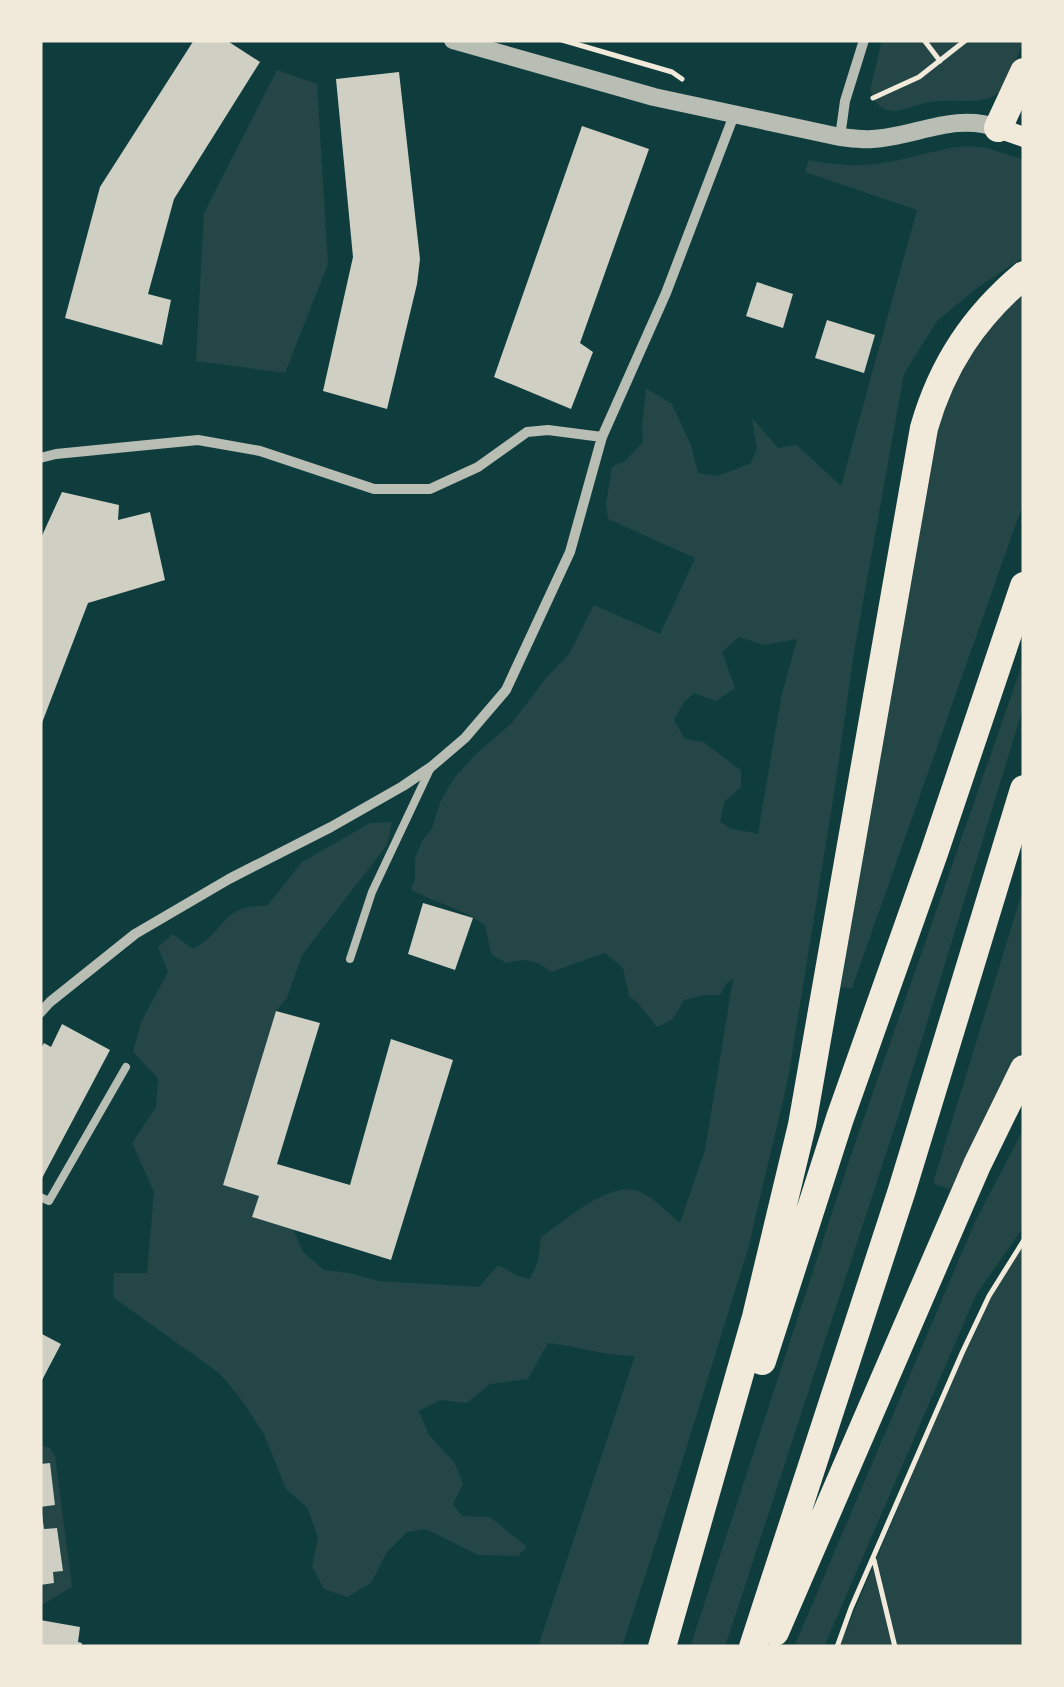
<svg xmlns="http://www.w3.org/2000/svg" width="1064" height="1687" font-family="Lato,sans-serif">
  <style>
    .green { fill: #244646; fill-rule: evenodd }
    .building { fill: #cfcfc3 }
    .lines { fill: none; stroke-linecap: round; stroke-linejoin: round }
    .path { stroke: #f1e9da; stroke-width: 5 }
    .service { stroke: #b8beb3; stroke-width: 8 }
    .minor { stroke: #b8beb3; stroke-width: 10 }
    .tertiary { stroke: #b8beb3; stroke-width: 18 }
    .secondary { stroke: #f1e9da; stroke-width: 20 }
    .trunk { stroke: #f1e9da; stroke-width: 28 }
  </style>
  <rect width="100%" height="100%" fill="#0f3d3e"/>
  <path class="green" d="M 882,40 L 1023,40 C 1017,57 1011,86 994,96 C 976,105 950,98 931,102 C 916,104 899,115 884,109 C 877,106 873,97 870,90 Z
    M 277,70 L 317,84 L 328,264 L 285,373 L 196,361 L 204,213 Z
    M 968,146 L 987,148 L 1024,160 L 1024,257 L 977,288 L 937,321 L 904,374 L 854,652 L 835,787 L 788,1079 L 748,1249 L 681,1465 L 622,1647 L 538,1647 L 635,1356 C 605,1356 577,1346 548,1343 L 528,1379 L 490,1384 L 467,1403 L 440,1400 L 419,1411 L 429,1435 L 454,1462 L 463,1484 L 453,1504 L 462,1516 L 490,1517 L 527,1547 L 518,1556 L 478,1555 L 426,1529 L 407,1532 L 387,1552 L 371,1583 L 347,1597 L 324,1589 L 312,1566 L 318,1537 L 307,1507 L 286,1489 L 264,1434 L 241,1399 L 219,1373 L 113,1297 L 114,1273 L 147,1273 L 154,1192 L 132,1143 L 156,1107 L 158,1078 L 133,1052 L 141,1022 L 168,972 L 158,947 L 173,934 L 193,949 C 227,931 221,904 267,906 L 302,862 L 370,823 L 392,822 L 387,845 L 302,955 L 287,998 L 276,1011 L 223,1185 L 259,1196 L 252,1217 L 293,1229 L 303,1252 L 324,1270 L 349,1273 L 378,1281 L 479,1287 L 498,1265 L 518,1276 L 530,1279 L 538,1261 L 541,1237 C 565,1221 604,1185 634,1190 C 649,1193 669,1213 680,1223 L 705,1150 L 733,979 L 726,984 L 720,995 L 705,995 L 684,1000 L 673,1019 L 657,1027 L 638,1003 L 629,996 L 623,968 L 605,953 L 551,972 C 534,959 527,958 506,963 L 491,954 L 485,925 C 463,909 436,903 411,890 L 415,879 L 415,859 L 422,841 L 432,828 L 441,800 L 455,777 L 477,753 L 511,724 L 546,678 L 569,654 L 594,605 L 660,634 L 695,558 L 608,519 L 606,504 L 612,467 L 625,461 L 643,442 L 642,429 L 646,388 L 672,404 L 691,445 L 698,473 L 718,476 L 751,463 L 757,448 L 752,418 L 778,448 L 797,445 L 841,486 L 917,210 L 805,172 L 809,160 C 833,165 857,167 881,163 C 912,159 936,148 968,146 ZM 739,637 L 764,645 L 797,639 L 781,698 L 758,834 L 732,829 L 720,822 L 724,802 L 741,787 L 741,770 L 703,742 L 685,739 L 674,720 L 684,702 L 694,693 L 716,701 L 735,688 L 722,652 Z
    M 1024,289 L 1024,501 L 852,988 L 841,987 L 888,698 L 938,426 L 955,372 L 974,339 Z
    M 1024,659 L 1024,705 L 900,1111 L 725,1647 L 690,1647 L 849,1161 Z
    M 1024,886 L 1024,1047 L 950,1190 L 933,1183 Z
    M 1024,1128 L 1024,1226 L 976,1295 L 824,1647 L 794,1647 L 975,1222 Z
    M 1024,1245 L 1024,1647 L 839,1647 L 958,1366 L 988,1300 Z
    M 40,1445 L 50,1448 L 55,1456 L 72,1587 L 40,1606 L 40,1585 L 53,1572 L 63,1570 L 57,1528 L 44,1529 L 42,1506 L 55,1504 L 50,1463 L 40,1464 Z"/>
  <path class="building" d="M 194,40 L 226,40 L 260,62 L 174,199 L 148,294 L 171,300 L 162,345 L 65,318 L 100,187 Z
    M 399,72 L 420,259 L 417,284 L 387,409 L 323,391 L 353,257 L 336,79 Z
    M 582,126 L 649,149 L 580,343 L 593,352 L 571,409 L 494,377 Z
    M 757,282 L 793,294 L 783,328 L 746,316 Z
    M 827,320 L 875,335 L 864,373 L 815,358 Z
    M 62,492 L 119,505 L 118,520 L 150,512 L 165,580 L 88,603 L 40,728 L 40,540 Z
    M 423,903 L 473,918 L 455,970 L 408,954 Z
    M 276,1011 L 320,1023 L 277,1164 L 350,1185 L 391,1039 L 453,1060 L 391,1260 L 252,1217 L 259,1196 L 223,1185 Z
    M 62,1024 L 110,1050 L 40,1182 L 40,1050 L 44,1043 L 51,1047 Z
    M 40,1333 L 61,1344 L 40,1384 Z
    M 50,1463 L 55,1505 L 40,1507 L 40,1464 Z
    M 40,1513 L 42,1513 L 44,1529 L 57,1528 L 63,1571 L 53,1572 L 54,1583 L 40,1585 Z
    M 40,1620 L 80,1627 L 78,1642 L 82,1643 L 81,1647 L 40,1647 Z"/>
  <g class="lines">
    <path class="path" d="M 562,40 L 672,72 L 682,79
      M 924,40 L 940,61
      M 873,98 L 919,77 L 966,40
      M 874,1560 L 895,1647
      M 837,1647 L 851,1608 L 962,1353 L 989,1296 L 1024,1240"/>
    <path class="service" d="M 350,959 L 372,892 L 431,767
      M 40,1197 L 49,1201 L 126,1067"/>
    <path class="minor" d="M 840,137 L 845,101 L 864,40
      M 40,458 L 56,454 L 198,440 L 260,451 L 374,489 L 430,489 L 478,467 L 527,432 L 548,430 L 602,437
      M 40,1013 L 50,1002 L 135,934 L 229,879 L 331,827 L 403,786 L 431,767 L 465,738 L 506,690 L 570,552 L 602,437 L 666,293 L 734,115"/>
    <path class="tertiary" d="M 453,40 L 654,97 L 840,137 C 850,138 861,140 872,139 C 914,137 955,112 998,128"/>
    <path class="secondary" d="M 998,128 L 1024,137"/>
    <path class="trunk" d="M 998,128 L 1024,72
      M 762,1361 L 840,1118 L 934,853 L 1024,586
      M 775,1632 L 977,1165 L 1024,1069
      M 662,1647 L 756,1317 L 802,1125 L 924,428 C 942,365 974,317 1024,275
      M 753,1647 L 902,1190 L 1024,789"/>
  </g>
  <rect width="1064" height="1687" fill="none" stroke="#f1e9da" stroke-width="85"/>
</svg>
